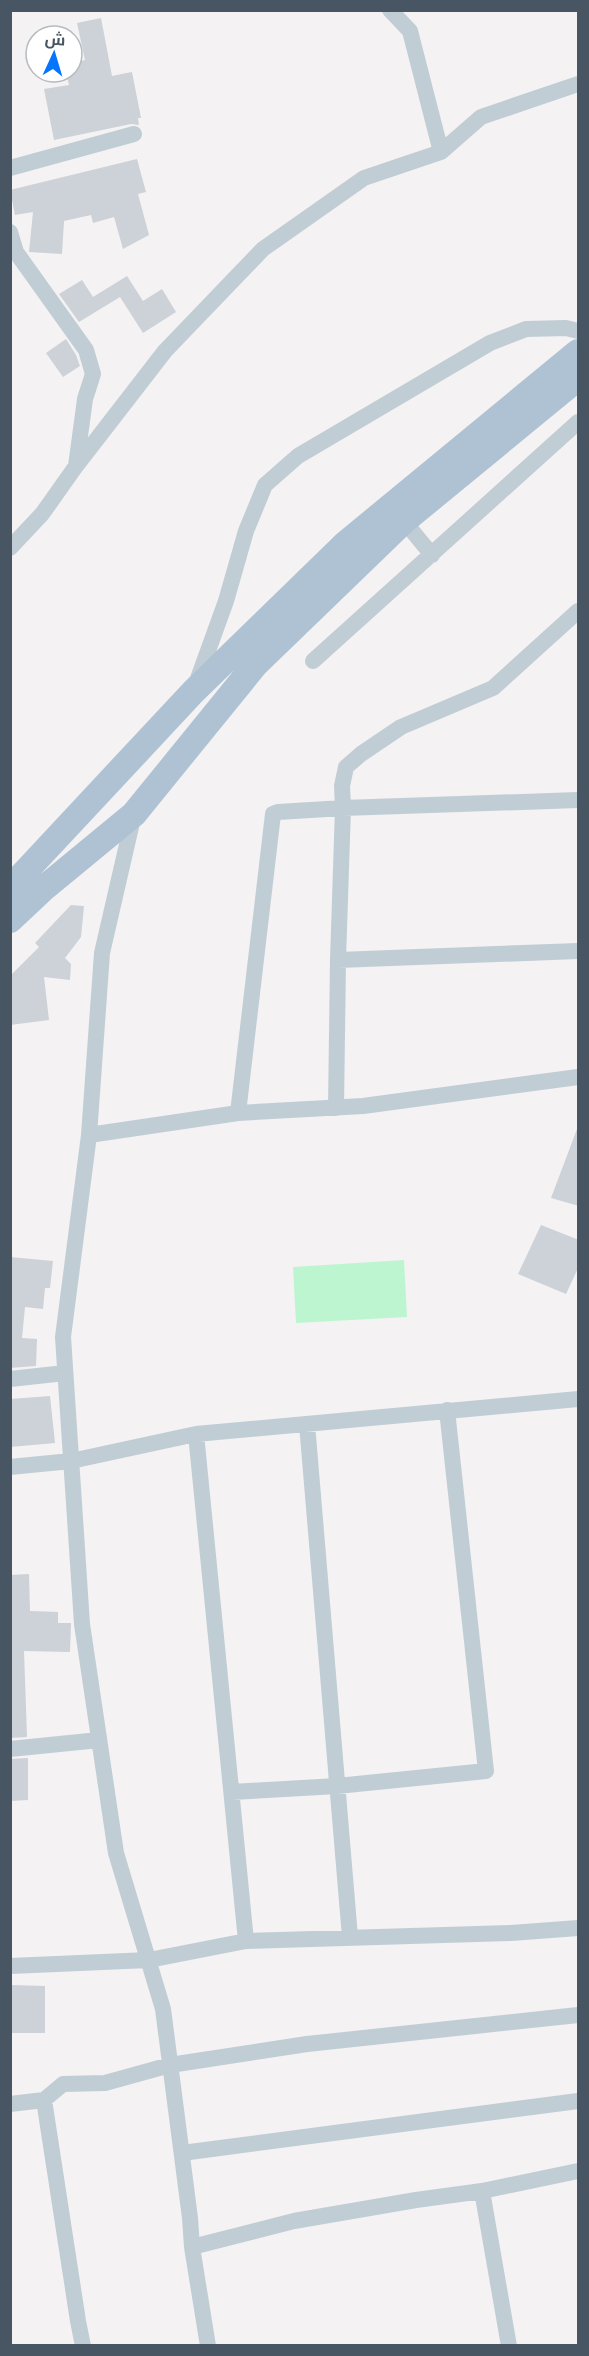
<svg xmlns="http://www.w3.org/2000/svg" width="589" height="2356" font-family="Commissioner,Cairo,sans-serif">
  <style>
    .green { fill: #bdf5d1 }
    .building { fill: #cdd1d8 }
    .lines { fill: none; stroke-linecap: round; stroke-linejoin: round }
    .street { stroke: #c1cdd5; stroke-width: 16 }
    .primary { stroke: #afc2d3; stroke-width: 26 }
  </style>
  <rect width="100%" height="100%" fill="#f4f2f2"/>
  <path class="green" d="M 404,1260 L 407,1317 L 296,1323 L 293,1267 Z"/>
  <path class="building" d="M 101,18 L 112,76 L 132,72 L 141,118 L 138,118 L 139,125 L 131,124 L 54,140 L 44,89 L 69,85 L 66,72 L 72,72 L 72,63 L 85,60 L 77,23 Z
    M 137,159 L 146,192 L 138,194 L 149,235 L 123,249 L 114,217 L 93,223 L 91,215 L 64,221 L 62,254 L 29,252 L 33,212 L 15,215 L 10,190 Z
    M 127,276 L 143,301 L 162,289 L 176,312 L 143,333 L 120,297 L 79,322 L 59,294 L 82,280 L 93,297 Z
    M 66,339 L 76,355 L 80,366 L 63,377 L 46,353 Z
    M 71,905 L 84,906 L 81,937 L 65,958 L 71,964 L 70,980 L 44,977 L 49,1020 L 10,1025 L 10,976 L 39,947 L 35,943 Z
    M 577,1129 L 579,1130 L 579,1206 L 551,1198 Z
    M 541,1225 L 579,1240 L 579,1266 L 566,1294 L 518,1274 Z
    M 10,1257 L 53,1261 L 50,1288 L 45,1288 L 43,1309 L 25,1307 L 22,1338 L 37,1339 L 36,1366 L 10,1368 Z
    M 50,1396 L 55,1443 L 10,1447 L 10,1399 Z
    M 29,1574 L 30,1611 L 58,1612 L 58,1623 L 71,1623 L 70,1652 L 24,1651 L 27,1737 L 10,1738 L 10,1575 Z
    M 28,1758 L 28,1800 L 10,1801 L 10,1759 Z
    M 10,1985 L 45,1986 L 45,2033 L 10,2033 Z"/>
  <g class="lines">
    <path class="street" d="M 390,10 L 410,31 L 441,152
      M 10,168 L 134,134
      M 10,232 L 16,252 L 86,350 L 93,374 L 85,399 L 76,466 L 42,514 L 10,548
      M 76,466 L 165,351 L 263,249 L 364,178 L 441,152 L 481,117 L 578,84
      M 404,521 L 432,555
      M 313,661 L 578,422
      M 196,684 L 226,601 L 246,531 L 265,485 L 298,456 L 490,343 L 526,329 L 566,328 L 578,331
      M 134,814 L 102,953 L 89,1135 L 63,1337 L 82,1624 L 116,1853 L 163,2009 L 190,2218 L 192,2247 L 208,2346
      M 338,960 L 578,951
      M 336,1108 L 338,960 L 343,808 L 578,800
      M 238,1113 L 273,814 L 278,812 L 343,808 L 342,786 L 346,767 L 361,754 L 401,727 L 493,688 L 578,611
      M 89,1135 L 238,1113 L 363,1106 L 578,1077
      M 10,1379 L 65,1373
      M 307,1424 L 350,1937
      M 196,1434 L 246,1941
      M 10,1467 L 71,1461 L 196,1434 L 578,1399
      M 10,1749 L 99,1740
      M 232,1792 L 337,1786 L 486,1771 L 447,1410
      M 10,1966 L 149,1960 L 246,1941 L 511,1933 L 578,1928
      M 44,2100 L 78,2321 L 83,2346
      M 10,2104 L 44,2100 L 63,2084 L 105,2083 L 170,2065 L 307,2044 L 578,2015
      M 182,2153 L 578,2101
      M 482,2191 L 578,2171
      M 192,2247 L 294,2221 L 416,2200 L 482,2191 L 509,2346"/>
    <path class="primary" d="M 10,888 L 193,692 L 345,544 L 578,352
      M 10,920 L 43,889 L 134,814 L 255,665 L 404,521 L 578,378"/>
  </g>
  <rect width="589" height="2356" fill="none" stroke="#475662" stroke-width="24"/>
  <g transform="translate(54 54) rotate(4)"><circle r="28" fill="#ffffff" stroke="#b5bbc0" stroke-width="1.5"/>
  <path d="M0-4.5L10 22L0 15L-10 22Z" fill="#0576fb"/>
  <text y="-9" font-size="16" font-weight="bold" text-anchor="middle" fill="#475662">ش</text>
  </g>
</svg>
